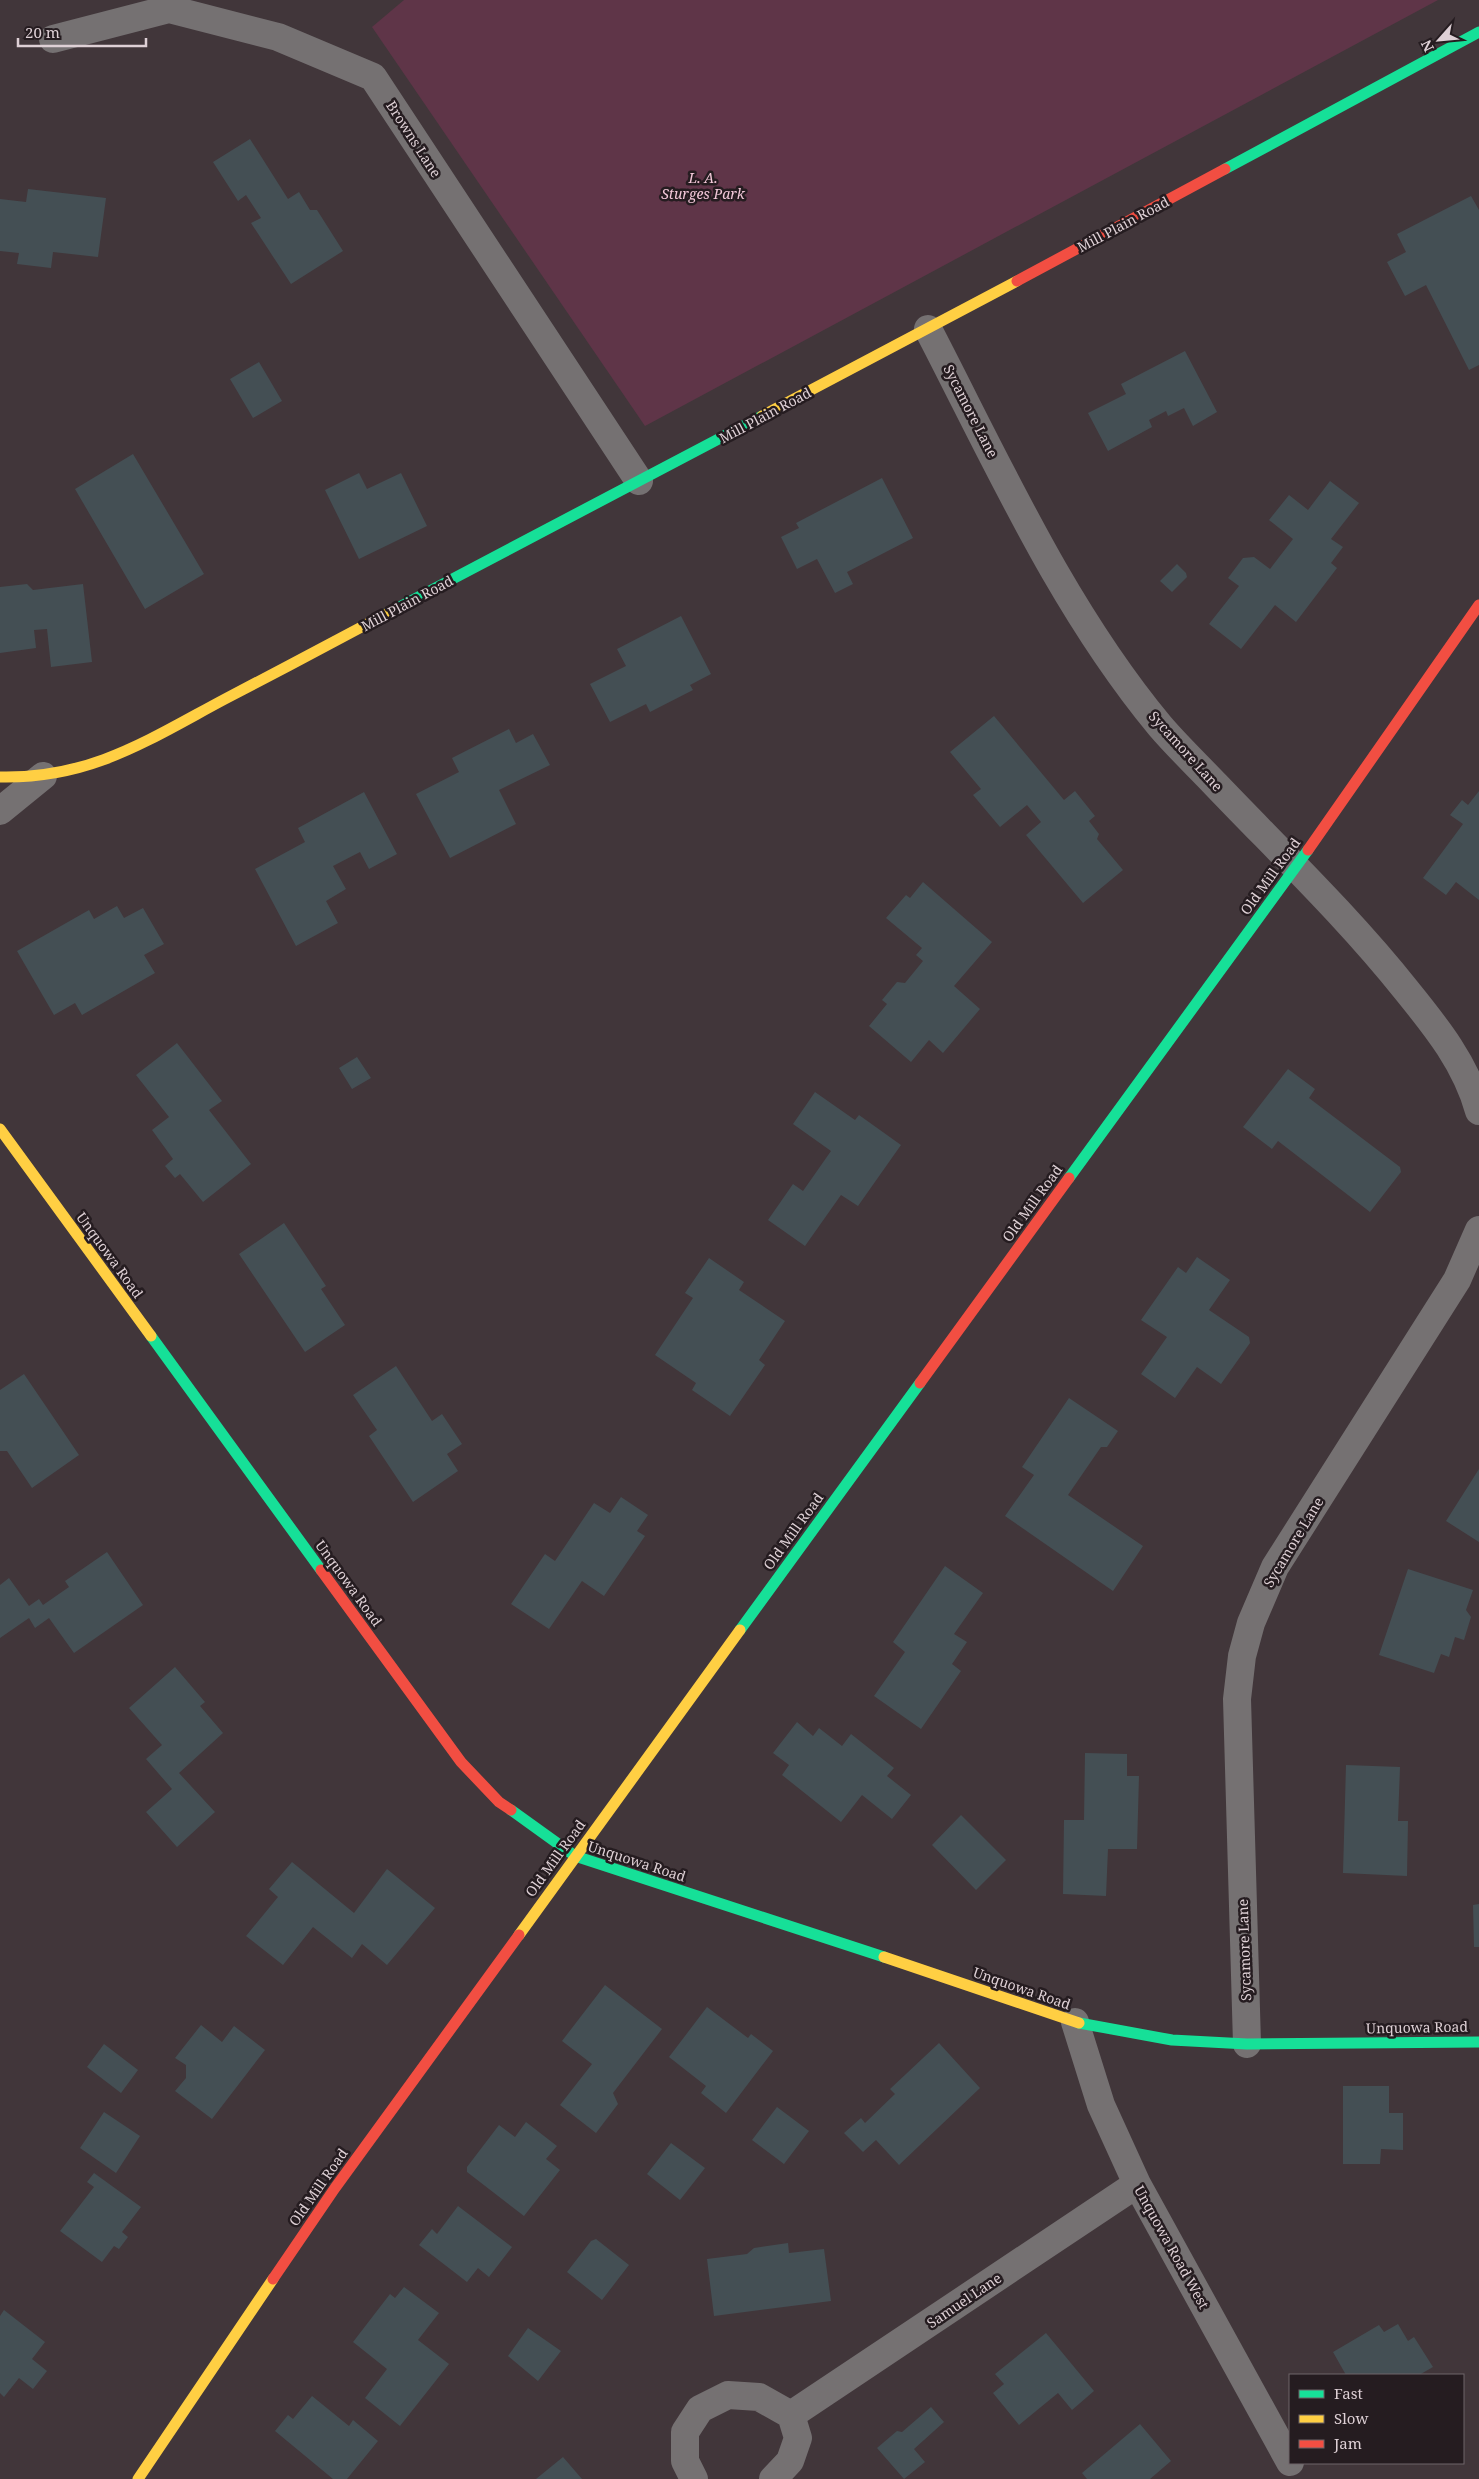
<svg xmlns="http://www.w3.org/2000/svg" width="1479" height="2479" font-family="'Noto Serif',serif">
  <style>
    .green { fill: #5f3548 }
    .building { fill: #444f54 }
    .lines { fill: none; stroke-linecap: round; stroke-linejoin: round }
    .street { stroke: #757172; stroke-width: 28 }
    .fast { stroke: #16e098; stroke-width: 11 }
    .slow { stroke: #ffcf43; stroke-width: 11 }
    .jam { stroke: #f24e42; stroke-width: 11 }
    .labels { text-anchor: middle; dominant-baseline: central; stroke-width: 5; stroke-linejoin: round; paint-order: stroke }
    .street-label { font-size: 14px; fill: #ded0d5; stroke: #251c20 }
    .park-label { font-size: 14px; font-style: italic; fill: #f3c8d9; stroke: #251c20 }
  </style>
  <rect width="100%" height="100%" fill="#41363a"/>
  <path class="green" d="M 404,0 L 1438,0 L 645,426 L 372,27 Z"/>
  <path class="building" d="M 250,139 L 288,199 L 299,192 L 310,210 L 317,210 L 343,251 L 291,284 L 251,223 L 261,218 L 246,195 L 238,201 L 213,162 Z
    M 28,189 L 106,198 L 98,257 L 53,252 L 51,268 L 17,264 L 19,253 L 0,251 L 0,199 L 26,202 Z
    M 1471,196 L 1479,210 L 1479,365 L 1469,370 L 1426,285 L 1405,296 L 1387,262 L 1406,252 L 1397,234 Z
    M 1185,351 L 1217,412 L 1193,426 L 1184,408 L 1168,416 L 1166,411 L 1149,420 L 1152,427 L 1108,451 L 1088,413 L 1126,394 L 1121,384 Z
    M 259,362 L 282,401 L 253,418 L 230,379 Z
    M 133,454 L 204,574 L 145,609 L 75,489 Z
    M 359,473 L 367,489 L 401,473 L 427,526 L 359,559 L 325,490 Z
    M 882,478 L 913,538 L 847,572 L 853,584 L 835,593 L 817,559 L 797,569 L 781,537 L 799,528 L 796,523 Z
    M 1330,481 L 1359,503 L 1331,539 L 1343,547 L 1331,563 L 1337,568 L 1296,622 L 1275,605 L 1241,649 L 1209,624 L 1239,586 L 1228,578 L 1243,558 L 1254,557 L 1270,569 L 1293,539 L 1269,520 L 1289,495 L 1308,510 Z
    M 1177,564 L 1186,573 L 1187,577 L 1172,592 L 1160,581 Z
    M 27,584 L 33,590 L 83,584 L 92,662 L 51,667 L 47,629 L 34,630 L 36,648 L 0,653 L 0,587 Z
    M 681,616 L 711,674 L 690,685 L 693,690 L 650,712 L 646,704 L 610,722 L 590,684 L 626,666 L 617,649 Z
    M 994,716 L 1064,800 L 1075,791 L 1095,816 L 1089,821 L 1099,834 L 1097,839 L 1123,870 L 1083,903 L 1026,835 L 1041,822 L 1027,805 L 1000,827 L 973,795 L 981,789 L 950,752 Z
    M 509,729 L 516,743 L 533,734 L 550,765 L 499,790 L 516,824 L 450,858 L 416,794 L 459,772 L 452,758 Z
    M 1479,791 L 1479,900 L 1456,882 L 1446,895 L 1423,878 L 1463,824 L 1450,815 L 1462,800 L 1468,805 Z
    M 364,792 L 397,854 L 369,869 L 360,852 L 333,866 L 346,889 L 326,901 L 338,923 L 296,946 L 255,869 L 305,842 L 298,828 Z
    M 923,882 L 992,942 L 954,986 L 980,1009 L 943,1053 L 929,1040 L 911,1062 L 869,1026 L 887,1004 L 882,1000 L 897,982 L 905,983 L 923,961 L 916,955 L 922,948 L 886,918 L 906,895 L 910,898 Z
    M 117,906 L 124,918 L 143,908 L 164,944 L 144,955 L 155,973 L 82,1015 L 75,1003 L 54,1015 L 17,951 L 89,910 L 94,919 Z
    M 177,1043 L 222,1101 L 209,1110 L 251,1164 L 203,1202 L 180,1174 L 175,1178 L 165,1166 L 173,1159 L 152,1130 L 169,1117 L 136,1075 Z
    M 357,1057 L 371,1078 L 352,1089 L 339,1068 Z
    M 1288,1069 L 1315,1089 L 1309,1098 L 1400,1167 L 1401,1172 L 1370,1212 L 1278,1141 L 1272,1149 L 1243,1127 Z
    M 815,1092 L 855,1120 L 859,1115 L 901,1145 L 858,1206 L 841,1195 L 805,1246 L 768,1220 L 793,1184 L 803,1191 L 831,1151 L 793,1124 Z
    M 284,1223 L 326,1286 L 321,1289 L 345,1325 L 305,1352 L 239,1254 Z
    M 1197,1257 L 1230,1280 L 1209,1310 L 1249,1337 L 1250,1343 L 1221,1384 L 1197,1367 L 1175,1398 L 1141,1374 L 1167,1337 L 1141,1320 L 1178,1267 L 1186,1273 Z
    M 709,1258 L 744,1282 L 739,1290 L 785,1321 L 759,1360 L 765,1365 L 730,1416 L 692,1390 L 696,1383 L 655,1355 L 693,1298 L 685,1293 Z
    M 396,1366 L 432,1421 L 442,1414 L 462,1444 L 447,1454 L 458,1471 L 413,1502 L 369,1436 L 377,1430 L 353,1395 Z
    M 24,1374 L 79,1455 L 32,1488 L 7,1451 L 0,1451 L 0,1390 Z
    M 1069,1398 L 1118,1431 L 1107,1447 L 1101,1447 L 1068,1495 L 1143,1546 L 1113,1591 L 1005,1516 L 1034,1475 L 1022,1467 Z
    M 1479,1469 L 1479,1542 L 1446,1521 Z
    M 621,1497 L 648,1515 L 637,1531 L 645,1536 L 604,1596 L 582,1581 L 549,1629 L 511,1604 L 545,1554 L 555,1561 L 594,1503 L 610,1513 Z
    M 107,1552 L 143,1605 L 74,1653 L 49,1618 L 35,1628 L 29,1618 L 0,1638 L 0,1585 L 9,1578 L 29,1606 L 39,1599 L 43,1605 L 69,1587 L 65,1581 Z
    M 945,1566 L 983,1593 L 954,1634 L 967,1642 L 952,1664 L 961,1671 L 921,1729 L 874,1696 L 905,1652 L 893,1642 Z
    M 1408,1569 L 1473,1590 L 1466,1610 L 1471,1617 L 1464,1640 L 1455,1637 L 1449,1657 L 1441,1654 L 1434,1673 L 1379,1655 Z
    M 175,1667 L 205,1702 L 200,1706 L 223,1733 L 179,1773 L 215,1812 L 177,1847 L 146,1812 L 172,1789 L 146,1759 L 162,1745 L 129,1708 Z
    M 797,1722 L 813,1736 L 819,1728 L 842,1746 L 851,1734 L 894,1768 L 887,1776 L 911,1795 L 892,1819 L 862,1795 L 841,1822 L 782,1775 L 789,1765 L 773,1753 Z
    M 1085,1753 L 1127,1754 L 1127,1776 L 1139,1776 L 1137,1849 L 1108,1849 L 1106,1896 L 1063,1894 L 1064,1820 L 1084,1820 Z
    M 1346,1765 L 1400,1767 L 1398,1821 L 1408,1821 L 1407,1876 L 1343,1873 Z
    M 961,1815 L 1006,1860 L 976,1890 L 932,1845 Z
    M 292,1862 L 354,1913 L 387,1869 L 435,1908 L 387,1965 L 362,1944 L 352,1958 L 313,1927 L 283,1965 L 246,1936 L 278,1897 L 269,1889 Z
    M 1479,1904 L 1479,1947 L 1474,1947 L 1473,1905 Z
    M 605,1985 L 662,2029 L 613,2093 L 618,2104 L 596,2133 L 560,2105 L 592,2064 L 562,2041 Z
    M 707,2007 L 748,2038 L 751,2034 L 773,2051 L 726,2113 L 701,2093 L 706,2086 L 669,2057 Z
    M 201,2025 L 222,2042 L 234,2026 L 265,2050 L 212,2119 L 175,2091 L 186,2078 L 186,2065 L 175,2058 Z
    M 939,2043 L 980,2088 L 899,2165 L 876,2140 L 863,2152 L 844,2133 L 861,2118 L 865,2123 L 895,2094 L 890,2089 Z
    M 104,2044 L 138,2070 L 121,2093 L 87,2067 Z
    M 1343,2086 L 1389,2086 L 1389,2113 L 1403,2113 L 1403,2150 L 1381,2149 L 1380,2164 L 1343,2164 Z
    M 777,2107 L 809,2131 L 784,2164 L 752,2140 Z
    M 104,2112 L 140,2136 L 116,2173 L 80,2148 Z
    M 526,2122 L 557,2146 L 546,2159 L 560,2170 L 524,2216 L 467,2172 L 467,2167 L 499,2125 L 515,2137 Z
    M 671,2143 L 705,2168 L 680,2200 L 647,2174 Z
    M 94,2173 L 141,2207 L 122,2232 L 128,2237 L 119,2249 L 114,2246 L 102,2262 L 60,2231 L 94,2187 L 87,2182 Z
    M 458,2206 L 512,2247 L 489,2277 L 478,2268 L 467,2282 L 419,2245 L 432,2229 L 437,2234 Z
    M 596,2239 L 629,2265 L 602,2300 L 567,2272 L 591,2241 Z
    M 788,2243 L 789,2253 L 824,2249 L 831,2301 L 714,2316 L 707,2259 L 747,2254 L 754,2248 Z
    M 404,2287 L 439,2313 L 418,2340 L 449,2364 L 400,2426 L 365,2398 L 387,2369 L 353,2342 L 390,2294 L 395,2298 Z
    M 4,2310 L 45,2342 L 32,2359 L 47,2371 L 33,2389 L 19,2378 L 4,2397 L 0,2393 L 0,2316 Z
    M 1398,2324 L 1408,2341 L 1414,2337 L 1433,2367 L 1419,2375 L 1346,2375 L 1333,2352 L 1379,2325 L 1384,2332 Z
    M 528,2328 L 561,2351 L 538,2381 L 508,2356 Z
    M 1046,2333 L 1094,2391 L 1072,2410 L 1058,2393 L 1019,2425 L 993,2393 L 1004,2384 L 995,2374 Z
    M 312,2396 L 349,2426 L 353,2420 L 378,2441 L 347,2479 L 333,2479 L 275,2431 L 288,2415 L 293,2419 Z
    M 931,2407 L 944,2422 L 914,2449 L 925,2462 L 904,2479 L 877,2448 L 897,2431 L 902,2432 Z
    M 1140,2424 L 1171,2461 L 1150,2479 L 1087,2479 L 1082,2473 Z
    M 563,2457 L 582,2479 L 536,2479 Z"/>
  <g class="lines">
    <path class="street" d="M 53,39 L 169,9 L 278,37 L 373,77 L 639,481
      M 928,329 C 998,464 1062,608 1160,726 C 1177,746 1198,766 1216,785 C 1281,853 1349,918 1407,991 C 1437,1028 1466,1064 1479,1111
      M 0,811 L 43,776
      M 1075,2022 L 1101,2105 L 1137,2184 L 1290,2462
      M 1247,2044 L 1237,1699 L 1242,1656 L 1251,1623 L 1275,1567 L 1457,1280 L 1479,1230
      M 791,2415 L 1137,2184
      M 694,2479 L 685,2461 L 685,2432 L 700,2409 L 728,2395 L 759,2397 L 791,2415 L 798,2438 L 790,2461 L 773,2479"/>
    <path class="fast" d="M 1225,169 L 1479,32
      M 386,614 L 762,416
      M 1069,1178 L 1308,850
      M 151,1336 L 321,1570
      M 740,1630 L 920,1383
      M 511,1810 L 575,1856 L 884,1957
      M 1079,2023 L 1172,2040 L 1247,2044 L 1479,2042"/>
    <path class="slow" d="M 762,416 L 1017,281
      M 0,777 C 91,779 148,740 225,699 C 279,671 332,643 386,614
      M 0,1129 L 151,1336
      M 519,1935 L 740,1630
      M 884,1957 L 1079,2023
      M 138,2479 L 273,2279"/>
    <path class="jam" d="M 1017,281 L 1225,169
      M 1308,850 L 1479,605
      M 920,1383 L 1069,1178
      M 321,1570 L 461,1762 L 499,1802 L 511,1810
      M 273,2279 L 335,2188 L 519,1935"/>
  </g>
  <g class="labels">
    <g class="street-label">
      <text transform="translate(414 139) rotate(57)">Browns Lane</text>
      <text transform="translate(1123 224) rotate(-28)">Mill Plain Road</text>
      <text transform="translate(971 411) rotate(63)">Sycamore Lane</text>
      <text transform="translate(765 415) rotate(-28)">Mill Plain Road</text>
      <text transform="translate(407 603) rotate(-28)">Mill Plain Road</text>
      <text transform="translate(1186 751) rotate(48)">Sycamore Lane</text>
      <text transform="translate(1270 876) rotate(-54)">Old Mill Road</text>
      <text transform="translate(1032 1203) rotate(-54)">Old Mill Road</text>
      <text transform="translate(110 1255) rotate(54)">Unquowa Road</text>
      <text transform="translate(793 1531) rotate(-54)">Old Mill Road</text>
      <text transform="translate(1293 1542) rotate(-59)">Sycamore Lane</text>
      <text transform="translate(349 1583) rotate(54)">Unquowa Road</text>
      <text transform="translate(555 1858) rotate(-54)">Old Mill Road</text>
      <text transform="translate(637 1861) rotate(18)">Unquowa Road</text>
      <text transform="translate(1244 1950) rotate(-92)">Sycamore Lane</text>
      <text transform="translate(1022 1988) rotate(19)">Unquowa Road</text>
      <text transform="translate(1417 2027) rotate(-1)">Unquowa Road</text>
      <text transform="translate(318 2187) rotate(-55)">Old Mill Road</text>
      <text transform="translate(1172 2247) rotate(61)">Unquowa Road West</text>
      <text transform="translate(964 2300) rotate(-34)">Samuel Lane</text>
    </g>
    <g class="park-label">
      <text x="703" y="177">L. A.<tspan x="703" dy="16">Sturges Park</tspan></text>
    </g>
  </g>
  <rect x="1289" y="2374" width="175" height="90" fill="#251c20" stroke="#6f6468"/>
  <rect x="1299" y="2390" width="25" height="8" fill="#16e098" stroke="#6f6468"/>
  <text x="1334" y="2399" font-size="15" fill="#ded0d5">Fast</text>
  <rect x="1299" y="2415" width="25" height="8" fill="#ffcf43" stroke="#6f6468"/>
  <text x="1334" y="2424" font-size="15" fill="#ded0d5">Slow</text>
  <rect x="1299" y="2440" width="25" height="8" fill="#f24e42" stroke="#6f6468"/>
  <text x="1334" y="2449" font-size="15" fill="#ded0d5">Jam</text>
  <g transform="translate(1439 40) rotate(243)" stroke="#251c20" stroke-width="4" paint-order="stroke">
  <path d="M0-4L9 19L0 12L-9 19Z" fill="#ded0d5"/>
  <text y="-8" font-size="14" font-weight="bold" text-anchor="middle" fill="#ded0d5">N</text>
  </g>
  <path d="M18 38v8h128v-8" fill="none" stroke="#ded0d5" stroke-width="2.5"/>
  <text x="25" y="38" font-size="15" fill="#ded0d5" stroke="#251c20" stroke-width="4" paint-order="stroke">20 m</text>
</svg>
